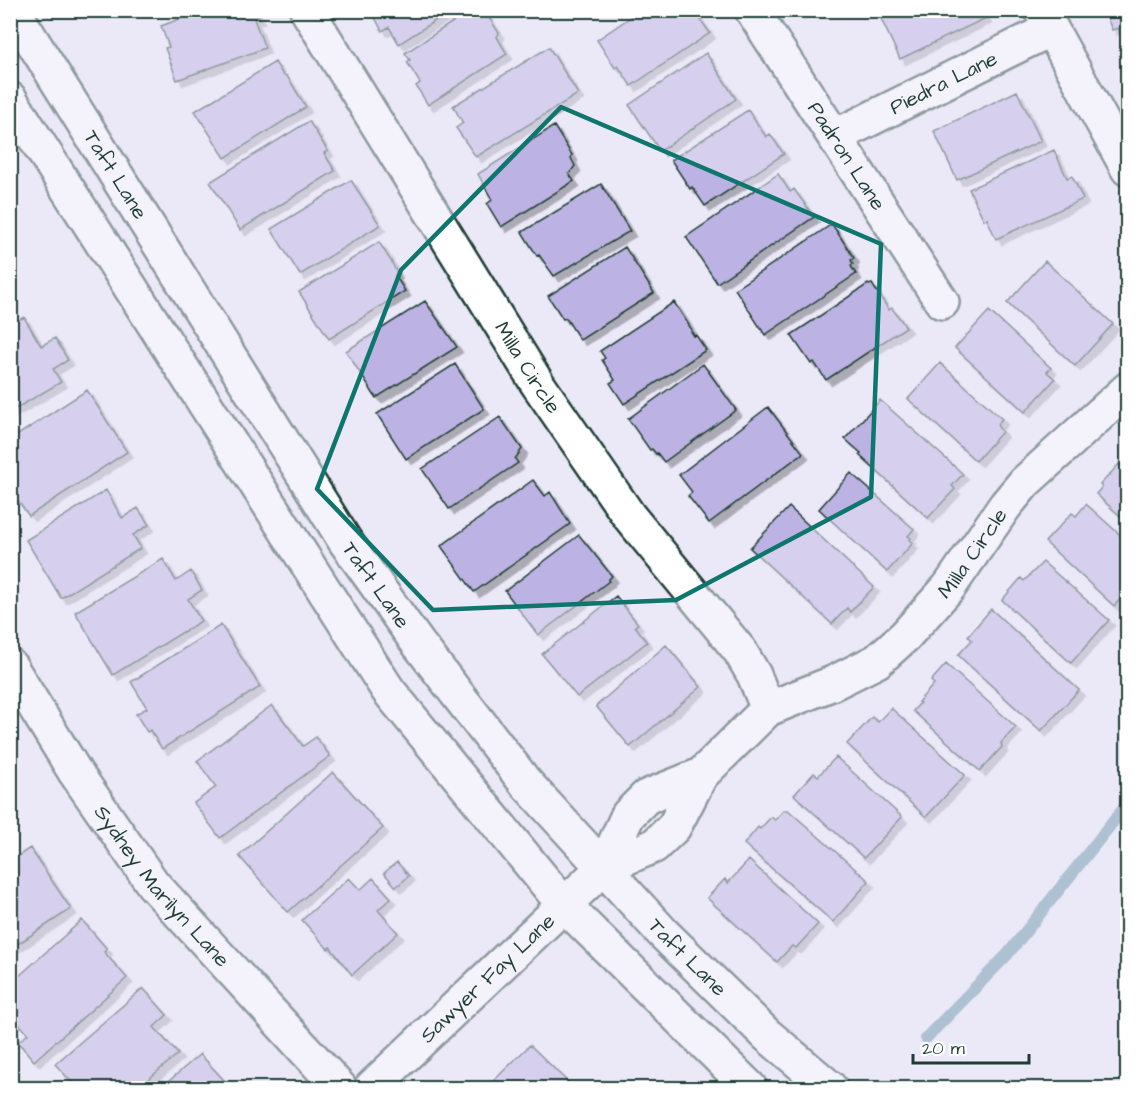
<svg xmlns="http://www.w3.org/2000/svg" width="1138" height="1099" font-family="'Architects Daughter',sans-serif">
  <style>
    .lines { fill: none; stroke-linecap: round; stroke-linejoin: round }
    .stream { stroke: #6293a4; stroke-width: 12 }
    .building { fill: #bcb2e3; stroke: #1f3d34; stroke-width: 1.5; filter: url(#shadow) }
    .street-casing { stroke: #1f3d34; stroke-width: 38 }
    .street { stroke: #fff; stroke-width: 33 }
    .marked { fill: none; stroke: #0f766e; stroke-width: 4.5; stroke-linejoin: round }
    .labels { text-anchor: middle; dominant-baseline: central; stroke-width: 6; stroke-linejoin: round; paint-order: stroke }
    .street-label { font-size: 21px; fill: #1f3d34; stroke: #fff }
  </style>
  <defs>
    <filter id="shadow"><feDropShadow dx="5.5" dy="5.5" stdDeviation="0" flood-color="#0004"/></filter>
  </defs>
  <rect width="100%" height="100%" fill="#ebe8f7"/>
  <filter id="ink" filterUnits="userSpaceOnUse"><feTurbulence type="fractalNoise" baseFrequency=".0167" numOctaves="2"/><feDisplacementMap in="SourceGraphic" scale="12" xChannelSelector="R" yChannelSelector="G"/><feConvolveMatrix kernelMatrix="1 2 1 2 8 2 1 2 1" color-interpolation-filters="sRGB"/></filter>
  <g filter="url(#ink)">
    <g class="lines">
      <path class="stream" d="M 926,1038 L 1007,955 L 1128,803"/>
    </g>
    <path class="building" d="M 203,10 L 256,10 L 259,18 L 254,19 L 265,48 L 177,80 L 165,48 L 169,47 L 161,26 Z
      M 371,10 L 452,10 L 399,44 L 389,27 L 382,31 Z
      M 471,10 L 484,10 L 499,33 L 497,37 L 507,54 L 428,105 L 416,86 L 420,83 L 407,62 L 410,60 L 405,53 Z
      M 641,10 L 690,10 L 692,14 L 695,12 L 710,33 L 631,86 L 618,66 L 615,68 L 597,40 Z
      M 877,10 L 982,10 L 986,18 L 900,59 Z
      M 1104,10 L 1128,10 L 1128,44 L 1126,45 L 1118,28 L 1112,30 Z
      M 549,47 L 578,94 L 476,157 L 456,128 L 463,123 L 453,106 Z
      M 706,53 L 736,99 L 660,151 L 629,105 Z
      M 275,62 L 283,75 L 287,76 L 306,107 L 225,158 L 195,111 Z
      M 1017,91 L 1041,141 L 957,180 L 934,131 Z
      M 748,110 L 766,137 L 770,134 L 784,154 L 705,206 L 692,187 L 690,189 L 671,160 Z
      M 309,121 L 328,151 L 324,153 L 335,171 L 240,230 L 210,182 Z
      M 554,126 L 572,155 L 571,158 L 575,166 L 569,174 L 574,181 L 501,227 L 487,204 L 492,200 L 478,174 Z
      M 1054,150 L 1067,178 L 1072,176 L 1083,199 L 996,239 L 987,219 L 984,220 L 969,189 Z
      M 778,174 L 790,192 L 794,189 L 814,217 L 717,283 L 686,237 Z
      M 351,180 L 380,225 L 300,275 L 271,229 Z
      M 601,184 L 630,231 L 554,276 L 539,255 L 537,256 L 522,232 Z
      M 832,224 L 854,258 L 851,260 L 853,264 L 851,266 L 856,274 L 765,335 L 735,289 Z
      M 379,242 L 391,261 L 397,273 L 395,275 L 405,291 L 329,339 L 299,292 Z
      M 625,247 L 654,293 L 580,340 L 566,318 L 563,319 L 548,296 Z
      M 1045,261 L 1113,324 L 1075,366 L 1007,303 Z
      M 868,284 L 869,285 L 872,284 L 889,310 L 892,308 L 906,327 L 826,380 L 814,362 L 811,364 L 791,335 Z
      M 425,301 L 457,347 L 376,398 L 346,351 Z
      M 674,302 L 692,330 L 691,331 L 694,336 L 696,335 L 706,350 L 624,404 L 610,383 L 615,380 L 602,360 L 605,358 L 600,351 Z
      M 989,311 L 1051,368 L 1047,372 L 1055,379 L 1025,412 L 955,348 Z
      M 24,317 L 41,346 L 55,338 L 68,360 L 53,369 L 61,382 L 10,412 L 10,325 Z
      M 940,363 L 1002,419 L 997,425 L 1002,432 L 976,461 L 908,399 Z
      M 455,364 L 484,409 L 406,459 L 377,414 Z
      M 703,364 L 736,410 L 664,462 L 657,453 L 656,454 L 652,449 L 650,450 L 628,419 Z
      M 87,390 L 127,452 L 29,516 L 10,490 L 10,476 L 15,473 L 10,466 L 10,440 Z
      M 880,400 L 963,474 L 952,486 L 955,489 L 928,518 L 859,455 L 861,453 L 845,439 Z
      M 768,407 L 803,453 L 709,523 L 688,496 L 692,492 L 679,475 Z
      M 500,417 L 522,449 L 515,459 L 518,463 L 449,509 L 422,469 Z
      M 1128,460 L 1128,523 L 1096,494 L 1102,487 L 1100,485 L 1119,464 L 1122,467 Z
      M 851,473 L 914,529 L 908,536 L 911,538 L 909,540 L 913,543 L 887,572 L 819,509 Z
      M 533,480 L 545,496 L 550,492 L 570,524 L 474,592 L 441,546 Z
      M 106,490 L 122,518 L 138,508 L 149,525 L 133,535 L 141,548 L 61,598 L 26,540 Z
      M 1086,504 L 1128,542 L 1128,591 L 1114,606 L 1045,542 L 1072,513 L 1076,516 Z
      M 789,507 L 874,587 L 850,612 L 847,608 L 832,624 L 750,548 Z
      M 579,535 L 612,576 L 608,580 L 609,581 L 538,635 L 505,591 Z
      M 163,559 L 176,581 L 191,571 L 202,590 L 188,599 L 201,621 L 113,675 L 75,612 Z
      M 1043,562 L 1109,620 L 1071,663 L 1002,600 L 1021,578 L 1024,581 Z
      M 616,596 L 638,624 L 635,626 L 647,642 L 577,697 L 542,654 Z
      M 991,609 L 1079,690 L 1041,731 L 958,655 L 972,640 L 968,636 Z
      M 221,625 L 260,687 L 162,749 L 150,730 L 147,732 L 136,714 L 147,708 L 131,682 Z
      M 666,645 L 701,687 L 630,747 L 596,706 Z
      M 946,664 L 1016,727 L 1001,743 L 1002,747 L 980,771 L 913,711 L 920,703 L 918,702 L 934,684 L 931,681 Z
      M 272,705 L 303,746 L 316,737 L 330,756 L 220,838 L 194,803 L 216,787 L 197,761 Z
      M 891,708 L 965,775 L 926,817 L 847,744 L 872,717 L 878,722 Z
      M 836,757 L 902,817 L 864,858 L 794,795 L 814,773 L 818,776 Z
      M 333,772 L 383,828 L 288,912 L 239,856 Z
      M 784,810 L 788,810 L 869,881 L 833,922 L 744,844 L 758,827 L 760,829 L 771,817 L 775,820 Z
      M 30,848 L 71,909 L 10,949 L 10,861 Z
      M 749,860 L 818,924 L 796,948 L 792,946 L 777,962 L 707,898 L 725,879 L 728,883 Z
      M 397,862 L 409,876 L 396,887 L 384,873 Z
      M 349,878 L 360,890 L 373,878 L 391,898 L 378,910 L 398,933 L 352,975 L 330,947 L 328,949 L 302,920 Z
      M 82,920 L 107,949 L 104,952 L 127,978 L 34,1061 L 18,1042 L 28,1034 L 10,1014 L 10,984 Z
      M 143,988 L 167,1015 L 154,1027 L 178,1054 L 138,1088 L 77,1088 L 55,1064 Z
      M 530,1045 L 574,1088 L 486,1088 Z
      M 200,1054 L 231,1088 L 161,1088 Z"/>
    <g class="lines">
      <defs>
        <g id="street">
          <path id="s1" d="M 13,10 L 345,541 L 417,642 L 525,782 L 663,933 L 767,1035 L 830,1088"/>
          <path id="s2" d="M 307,10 L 537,383 L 629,516 L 740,651 L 754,675 L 768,709"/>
          <path id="s3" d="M 752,10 L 942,302"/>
          <path d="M 1041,10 L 1128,169"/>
          <path d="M 10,99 L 388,690 L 564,905 L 750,1088"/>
          <path id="s4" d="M 836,136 L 1051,29"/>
          <path id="s5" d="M 10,666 L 75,772 L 153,884 L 340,1088"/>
          <path id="s6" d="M 701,775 L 646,797 L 628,815 L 604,867 L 654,846 L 674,827 L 701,775 L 768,709 L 833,683 L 877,661 L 905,636 L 949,587 L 1005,506 L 1025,482 L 1128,389"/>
          <path id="s7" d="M 371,1088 L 604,867"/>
        </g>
      </defs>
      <use href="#street" class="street-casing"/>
      <use href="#street" class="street"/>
    </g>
  </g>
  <path d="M0 0H1138V1099H0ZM 561,107 L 881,244 L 871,497 L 676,600 L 433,610 L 317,489 L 401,270 Z" fill="#ebe8f7" fill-opacity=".55" fill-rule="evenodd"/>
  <path class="marked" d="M 561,107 L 881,244 L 871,497 L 676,600 L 433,610 L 317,489 L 401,270 Z"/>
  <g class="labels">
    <g class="street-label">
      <text stroke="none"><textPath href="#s4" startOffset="120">Piedra Lane</textPath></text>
      <text stroke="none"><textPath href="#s3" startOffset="174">Padron Lane</textPath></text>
      <text stroke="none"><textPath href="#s1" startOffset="194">Taft Lane</textPath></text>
      <text stroke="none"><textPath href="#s2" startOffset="420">Milla Circle</textPath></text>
      <text stroke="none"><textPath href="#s6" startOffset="640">Milla Circle</textPath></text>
      <text stroke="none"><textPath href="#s1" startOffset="680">Taft Lane</textPath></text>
      <text stroke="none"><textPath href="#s5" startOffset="268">Sydney Marilyn Lane</textPath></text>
      <text stroke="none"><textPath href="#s1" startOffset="1166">Taft Lane</textPath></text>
      <text stroke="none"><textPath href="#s7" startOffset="160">Sawyer Fay Lane</textPath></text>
    </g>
  </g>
  <rect width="1138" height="1099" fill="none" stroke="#fff" stroke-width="36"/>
  <rect x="18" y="18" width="1102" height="1063" fill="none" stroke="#1f3d34" stroke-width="2" filter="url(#ink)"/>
  <path d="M913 1054v9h116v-9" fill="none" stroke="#1f3d34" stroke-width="3"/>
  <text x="922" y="1054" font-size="18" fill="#1f3d34" stroke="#ffffff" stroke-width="4.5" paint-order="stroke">20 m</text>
</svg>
